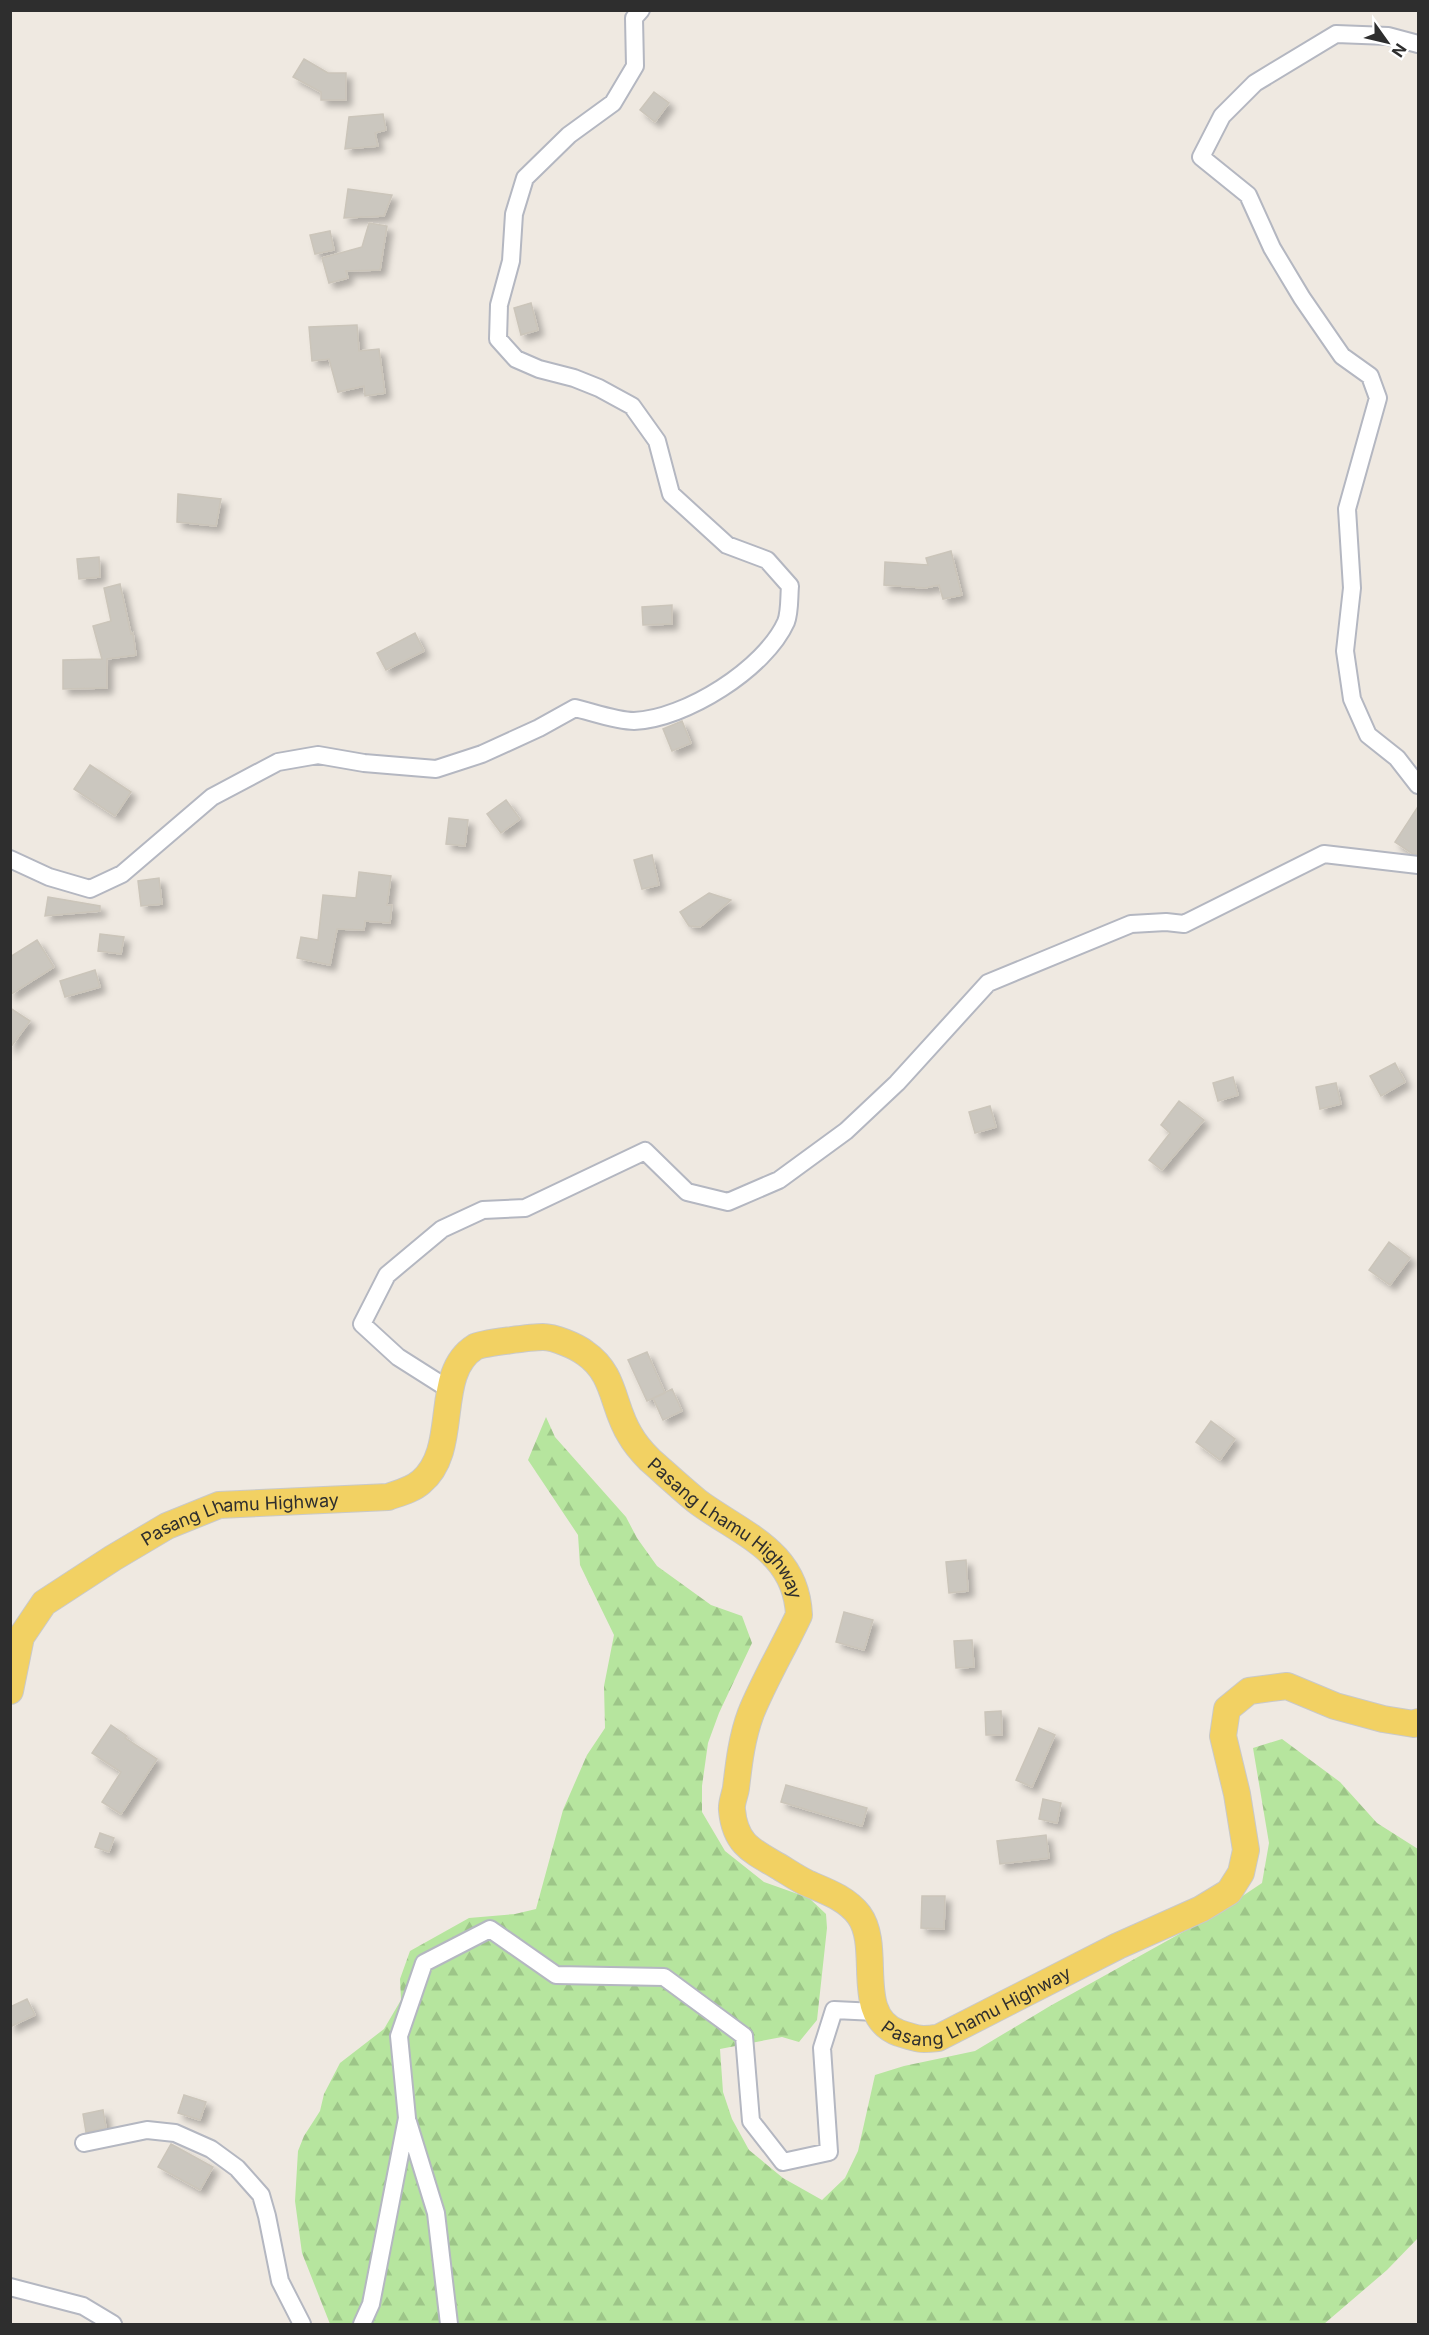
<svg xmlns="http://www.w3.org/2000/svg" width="1429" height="2335" font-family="Inter,sans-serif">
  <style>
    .forest { fill: url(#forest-firs) }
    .building { fill: #cbc7bf; stroke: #cbc5ba; stroke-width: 1.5; filter: url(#shadow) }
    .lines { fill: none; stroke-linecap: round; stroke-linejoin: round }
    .street-casing { stroke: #b4b7c1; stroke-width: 20 }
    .primary-casing { stroke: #c9c9c9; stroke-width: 28 }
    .street { stroke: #fff; stroke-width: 16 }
    .primary { stroke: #f2d163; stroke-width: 26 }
    .labels { text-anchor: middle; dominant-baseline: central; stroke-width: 4.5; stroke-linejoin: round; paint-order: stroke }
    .street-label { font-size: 18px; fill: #2e2e2e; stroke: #fff }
  </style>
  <defs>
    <pattern id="forest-firs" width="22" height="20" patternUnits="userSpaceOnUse" patternTransform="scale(1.5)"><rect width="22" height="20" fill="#b6e59e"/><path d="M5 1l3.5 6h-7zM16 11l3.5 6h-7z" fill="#9dc588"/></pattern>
    <filter id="shadow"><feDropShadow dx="5.5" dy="5.5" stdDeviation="3" flood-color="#0004"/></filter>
  </defs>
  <rect width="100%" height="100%" fill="#efe9e1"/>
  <path class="forest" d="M 546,1417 L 555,1437 L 626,1517 L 637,1538 L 657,1566 L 711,1605 L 742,1616 L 752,1643 L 719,1713 L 708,1743 L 702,1786 L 702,1812 L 725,1851 L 764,1882 L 809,1898 L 826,1914 L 827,1928 L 817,2020 L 799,2042 L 782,2037 L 720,2049 L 723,2092 L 732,2119 L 749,2150 L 783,2178 L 822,2200 L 845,2178 L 858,2151 L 875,2075 L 904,2066 L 975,2051 L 1050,2006 L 1217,1913 L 1262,1883 L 1269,1843 L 1253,1748 L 1282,1739 L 1340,1782 L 1377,1823 L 1418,1849 L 1418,2238 L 1387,2270 L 1324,2324 L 330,2324 L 302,2253 L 295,2201 L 298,2151 L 304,2136 L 320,2111 L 324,2094 L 340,2063 L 384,2029 L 401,2000 L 400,1979 L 410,1951 L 469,1918 L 515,1914 L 536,1909 L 563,1810 L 587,1755 L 605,1728 L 604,1686 L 614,1635 L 580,1565 L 578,1535 L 528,1460 Z"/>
  <path class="building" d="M 304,59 L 328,73 L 346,73 L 346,100 L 321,100 L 321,92 L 293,77 Z
    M 654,92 L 669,103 L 655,122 L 640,110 Z
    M 383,114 L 386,130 L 375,133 L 378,146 L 345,149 L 349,117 Z
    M 348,189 L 392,195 L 384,216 L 344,218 Z
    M 369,223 L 387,226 L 380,270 L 346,271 L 348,278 L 329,283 L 322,258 L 362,247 Z
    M 330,231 L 334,250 L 315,254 L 310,235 Z
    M 531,303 L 538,330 L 521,335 L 514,308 Z
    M 357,325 L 359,351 L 379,349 L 385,393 L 365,396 L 364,386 L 338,392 L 329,359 L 312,361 L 309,327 Z
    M 178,494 L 221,499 L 216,526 L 177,522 Z
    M 951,551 L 962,595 L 943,599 L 939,585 L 925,588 L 884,585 L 885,562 L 928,565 L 926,558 Z
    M 99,557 L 100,577 L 79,579 L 77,559 Z
    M 120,584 L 131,634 L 133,633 L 136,655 L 107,659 L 107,688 L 63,689 L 63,660 L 102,659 L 93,626 L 111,621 L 104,588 Z
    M 672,605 L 672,624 L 643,625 L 642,607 Z
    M 415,633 L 424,651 L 386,670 L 377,653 Z
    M 682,721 L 691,743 L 672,751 L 663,729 Z
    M 90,765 L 131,792 L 115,816 L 74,789 Z
    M 506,800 L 520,819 L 501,833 L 487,814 Z
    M 1419,805 L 1419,854 L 1413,854 L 1395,842 Z
    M 449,818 L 468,820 L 465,846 L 446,844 Z
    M 652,855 L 659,885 L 642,889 L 634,860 Z
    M 359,872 L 391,876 L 387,905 L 392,905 L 390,923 L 365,921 L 364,930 L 337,929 L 330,965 L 297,958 L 301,937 L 318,940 L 323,895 L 356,898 Z
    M 159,878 L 162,904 L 141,906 L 138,881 Z
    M 709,893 L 731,900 L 700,927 L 689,926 L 680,912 Z
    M 48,897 L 100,906 L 100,911 L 45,916 Z
    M 100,934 L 124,937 L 121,954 L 98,951 Z
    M 37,940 L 54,967 L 10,995 L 10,957 Z
    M 95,970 L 100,987 L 65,997 L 60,981 Z
    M 10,1008 L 30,1021 L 10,1048 Z
    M 1395,1063 L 1405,1082 L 1381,1096 L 1370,1076 Z
    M 1233,1077 L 1238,1095 L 1218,1101 L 1213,1083 Z
    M 1336,1083 L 1341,1104 L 1320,1109 L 1316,1087 Z
    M 1179,1101 L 1204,1120 L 1162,1170 L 1149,1160 L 1170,1133 L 1161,1125 Z
    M 990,1106 L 996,1127 L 975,1133 L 969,1112 Z
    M 1389,1242 L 1410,1258 L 1390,1285 L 1369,1270 Z
    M 647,1352 L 665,1393 L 647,1401 L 628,1360 Z
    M 672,1389 L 682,1411 L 663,1420 L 653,1398 Z
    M 1211,1421 L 1235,1439 L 1220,1460 L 1196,1442 Z
    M 966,1560 L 968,1591 L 949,1593 L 946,1562 Z
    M 844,1612 L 873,1620 L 864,1650 L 836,1642 Z
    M 972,1640 L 974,1667 L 956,1668 L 954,1641 Z
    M 1001,1711 L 1002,1735 L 986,1735 L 985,1712 Z
    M 111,1725 L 127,1736 L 125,1738 L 157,1759 L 121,1814 L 102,1802 L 121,1772 L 92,1753 Z
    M 1039,1728 L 1055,1735 L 1032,1787 L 1016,1780 Z
    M 786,1785 L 867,1808 L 862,1826 L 781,1802 Z
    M 1043,1799 L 1061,1803 L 1057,1823 L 1039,1819 Z
    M 100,1833 L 114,1838 L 109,1852 L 95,1847 Z
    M 1046,1835 L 1049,1858 L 1000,1864 L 997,1841 Z
    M 922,1896 L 945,1896 L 944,1929 L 921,1928 Z
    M 27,1999 L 35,2015 L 10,2027 L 10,2007 Z
    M 184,2095 L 206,2102 L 200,2120 L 178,2113 Z
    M 103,2110 L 106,2128 L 86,2132 L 83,2114 Z
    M 171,2144 L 213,2167 L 200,2190 L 158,2167 Z"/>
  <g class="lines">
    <defs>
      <path id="street" d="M 1418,44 L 1388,36 L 1336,34 L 1255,83 L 1222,116 L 1201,157 L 1248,195 L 1272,248 L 1302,298 L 1342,356 L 1370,376 L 1378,398 L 1347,509 L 1352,588 L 1345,651 L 1352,699 L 1368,735 L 1397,758 L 1418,785
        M 10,859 L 49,877 L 90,889 L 122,874 L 212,797 L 278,762 L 318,755 L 364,763 L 436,769 L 482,754 L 539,728 L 575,708 C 592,712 617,721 634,721 C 685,719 765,669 786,622 C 790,612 789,596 790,586 L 767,560 L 727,545 L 671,494 L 657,441 L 632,406 L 599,388 L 574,378 L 539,369 L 516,359 L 498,339 L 499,305 L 511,261 L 514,214 L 525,178 L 569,135 L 613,103 L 635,66 L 634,18 L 641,10
        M 450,1390 L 398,1357 L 362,1324 L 387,1275 L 442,1229 L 483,1210 L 525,1208 L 645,1151 L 687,1192 L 728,1202 L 779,1180 L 846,1131 L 897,1083 L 988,983 L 1131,924 L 1166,922 L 1184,924 L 1324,854 L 1418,865
        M 408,2122 L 436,2213 L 449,2324
        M 84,2143 L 147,2130 L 175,2133 L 211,2149 L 237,2168 L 261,2195 L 267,2216 L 280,2281 L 302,2324
        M 10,2287 L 83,2306 L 113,2324
        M 362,2324 L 371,2304 L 407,2118 L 399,2036 L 424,1963 L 490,1929 L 556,1975 L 664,1977 L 744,2036 L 751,2121 L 783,2162 L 829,2152 L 822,2048 L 834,2010 L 876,2012"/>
      <g id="primary">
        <path id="s1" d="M 10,1691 L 21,1637 L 44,1603 L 113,1558 L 167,1526 L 219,1505 L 388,1497 C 399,1493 412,1490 421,1482 C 461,1449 432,1374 475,1347 C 482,1343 534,1337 543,1337 C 554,1337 576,1346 585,1353 C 616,1374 612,1407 630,1435 C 635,1444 643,1453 650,1460 C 666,1474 682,1489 698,1502 C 743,1535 796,1551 799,1615 C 784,1647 765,1679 751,1713 C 742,1737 739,1762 736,1788 C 735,1795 731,1803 732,1810 C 735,1844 752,1851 778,1866 C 788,1872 798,1879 809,1884 C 828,1892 847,1899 859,1915 C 883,1948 852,2016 899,2033 C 918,2039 918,2040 938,2038 L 1118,1946 L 1201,1909 L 1229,1892 L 1241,1873 L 1246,1850 L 1237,1794 L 1223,1736 L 1227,1709 L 1249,1691 L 1287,1686 L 1335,1706 L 1383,1719 L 1414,1724 L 1418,1722"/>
      </g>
    </defs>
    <use href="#street" class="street-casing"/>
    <use href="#primary" class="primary-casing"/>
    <use href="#street" class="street"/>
    <use href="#primary" class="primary"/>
  </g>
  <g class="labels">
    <g class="street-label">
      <text stroke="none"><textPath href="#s1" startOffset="315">Pasang Lhamu Highway</textPath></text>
      <text stroke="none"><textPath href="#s1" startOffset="998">Pasang Lhamu Highway</textPath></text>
      <text stroke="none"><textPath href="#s1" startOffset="1714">Pasang Lhamu Highway</textPath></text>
    </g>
  </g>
  <rect width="1429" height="2335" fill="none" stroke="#2e2e2e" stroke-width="24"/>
  <g transform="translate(1387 42) rotate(124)" stroke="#ffffff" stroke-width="4.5" paint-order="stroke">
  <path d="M0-4.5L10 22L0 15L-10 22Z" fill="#2e2e2e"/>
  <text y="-9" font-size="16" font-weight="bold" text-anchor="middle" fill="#2e2e2e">N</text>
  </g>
</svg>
